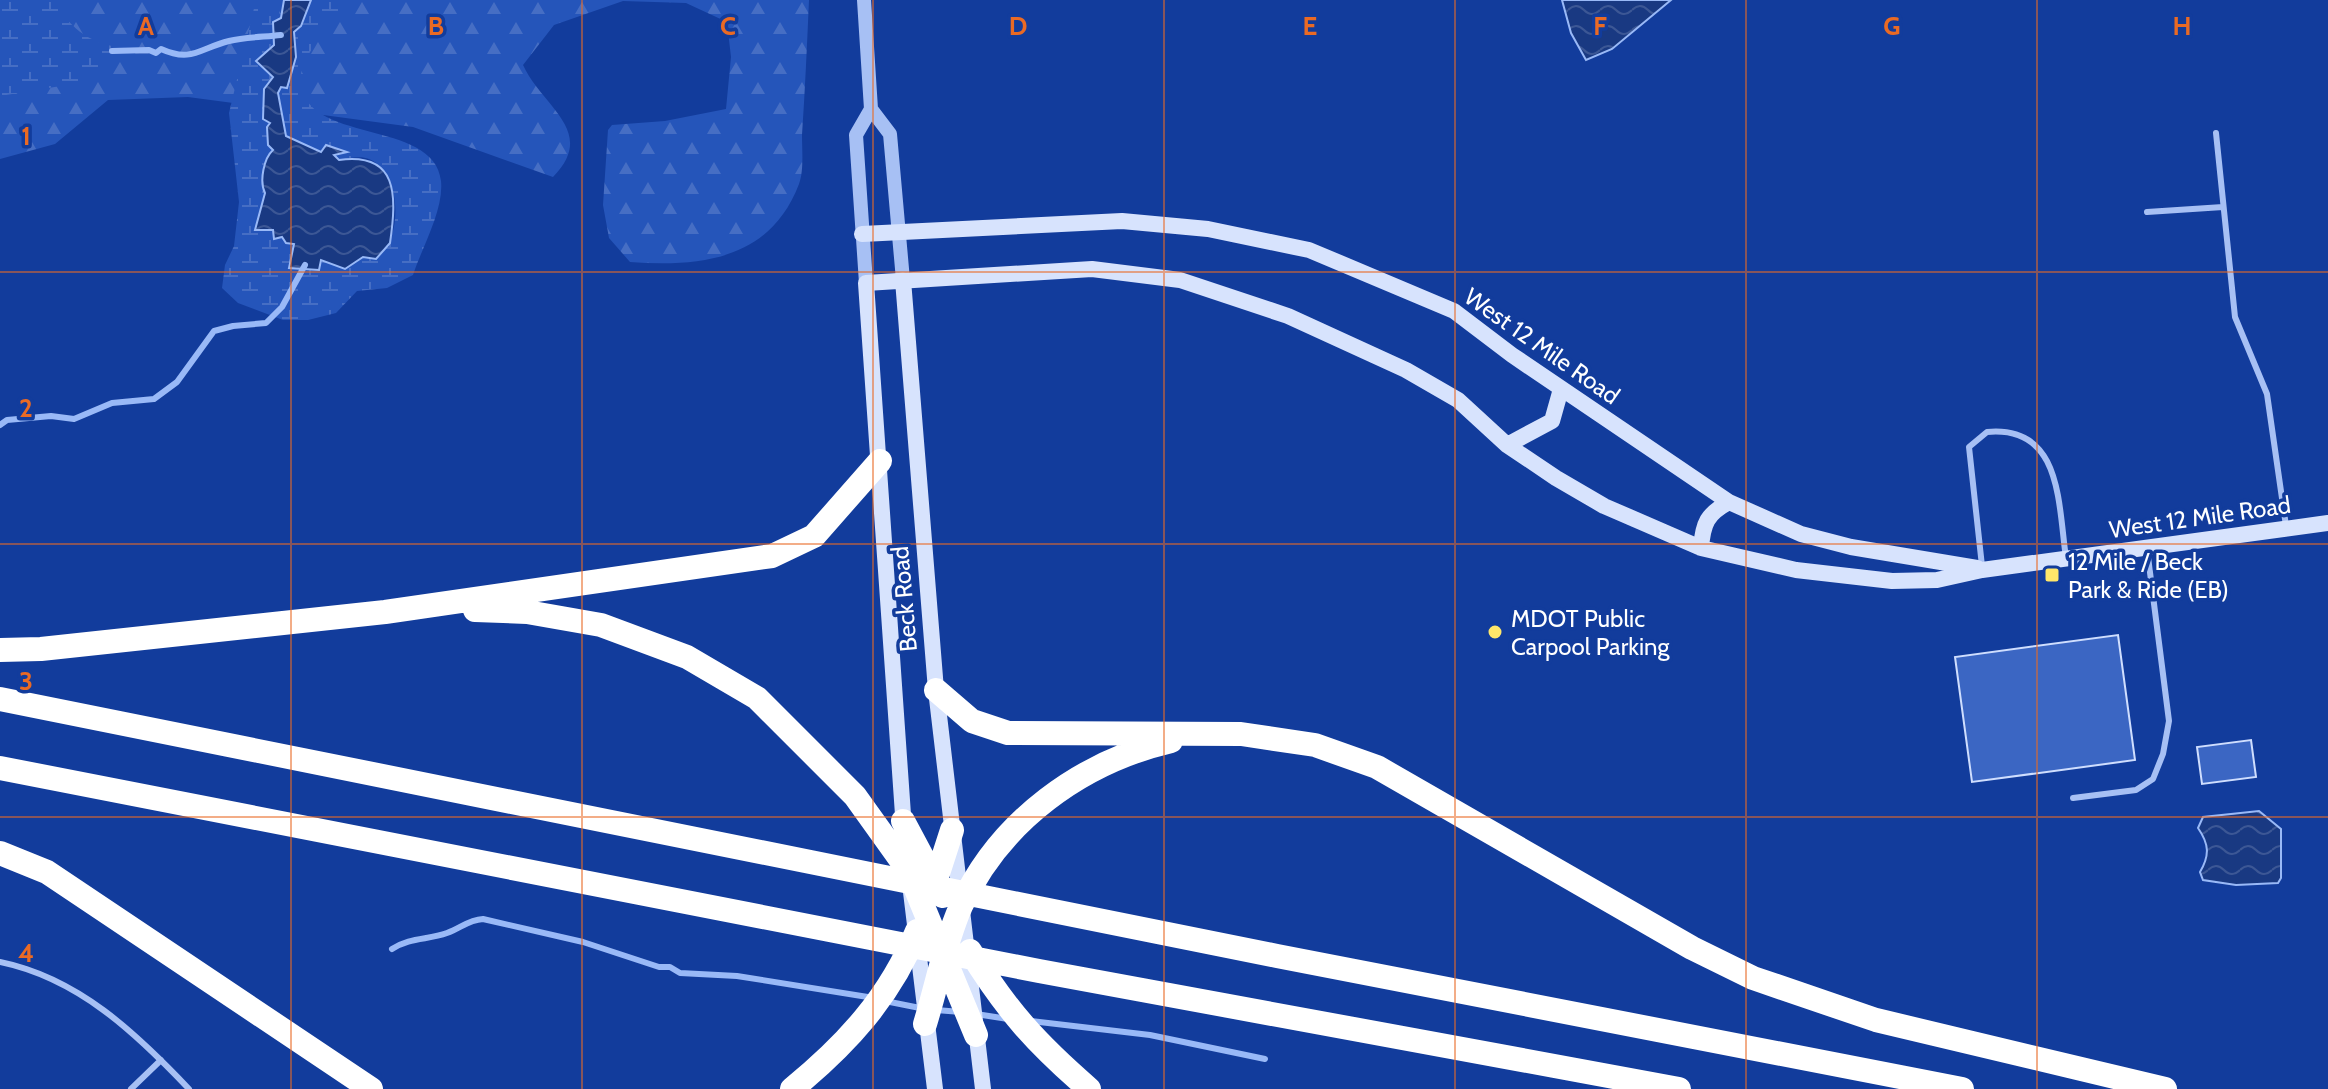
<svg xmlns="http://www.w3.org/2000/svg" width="2328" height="1089" font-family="Cabin,sans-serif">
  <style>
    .forest { fill: url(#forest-firs) }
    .wetland { fill: url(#wetland-marsh) }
    .water { fill: url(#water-waves); stroke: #99b9f7; stroke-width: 2 }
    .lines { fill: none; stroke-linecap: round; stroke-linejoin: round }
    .stream { stroke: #99b9f7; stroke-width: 6 }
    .building { fill: #3b66c3; stroke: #cfdefe; stroke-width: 2 }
    .service { stroke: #a7c0f4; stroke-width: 6 }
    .tertiary { stroke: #a7c0f4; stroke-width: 14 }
    .secondary { stroke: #d7e3fd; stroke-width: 16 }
    .motorway { stroke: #fff; stroke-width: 24 }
    .grid { fill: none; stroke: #ea6a24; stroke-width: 2; stroke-opacity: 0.55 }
    .poi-dot { fill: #ffe76a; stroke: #123c9c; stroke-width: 3 }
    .labels { text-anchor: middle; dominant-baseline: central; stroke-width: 7; stroke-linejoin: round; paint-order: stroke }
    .street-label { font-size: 24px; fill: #fff; stroke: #123c9c }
    .poi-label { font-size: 24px; fill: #fff; stroke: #123c9c; text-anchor: start }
    .grid-label { font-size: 26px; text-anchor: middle; font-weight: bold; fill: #ea6a24; stroke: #123c9c; stroke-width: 7; stroke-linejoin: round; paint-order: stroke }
  </style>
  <defs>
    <pattern id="forest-firs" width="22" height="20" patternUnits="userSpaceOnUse" patternTransform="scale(2)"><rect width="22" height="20" fill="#2555ba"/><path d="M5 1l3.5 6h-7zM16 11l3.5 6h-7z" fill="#466ec4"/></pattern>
    <pattern id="wetland-marsh" width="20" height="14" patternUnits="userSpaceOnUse" patternTransform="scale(2)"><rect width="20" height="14" fill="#2555ba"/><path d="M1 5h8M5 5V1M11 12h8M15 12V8" fill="none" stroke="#466ec4"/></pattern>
    <pattern id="water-waves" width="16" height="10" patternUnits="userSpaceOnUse" patternTransform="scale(2)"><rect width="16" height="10" fill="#193982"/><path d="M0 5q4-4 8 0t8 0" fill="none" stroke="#3c5795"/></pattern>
  </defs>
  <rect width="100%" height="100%" fill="#123c9c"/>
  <path class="forest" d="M 0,0 L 809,0 C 807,45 805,90 802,135 C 802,150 804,171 799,184 C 770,260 701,267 630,262 L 609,238 L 603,205 L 608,130 L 612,125 L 665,121 L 726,109 L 731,57 L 727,22 L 686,3 L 623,1 L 554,25 L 523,65 C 542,107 598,131 553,177 L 413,127 L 188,97 L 108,100 L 55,144 L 0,159 Z"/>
  <path class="wetland" d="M 0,0 L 55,0 C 66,25 89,43 117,47 L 116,58 L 79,83 L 0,96 Z
    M 256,0 L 285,3 L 279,12 L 281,19 L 273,22 L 274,45 L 257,61 L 273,77 L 264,89 L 264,119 L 271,123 L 267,127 L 268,145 L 273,150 C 263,158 259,181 265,193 L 255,230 L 273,230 L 274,239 L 282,237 L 286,243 L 294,244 L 289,268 L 318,270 L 321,259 L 345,269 L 363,257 L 376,259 C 403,240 403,173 369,159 C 359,155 349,159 339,160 L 334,155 L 346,152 L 326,145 L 321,153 L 286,136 L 278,93 L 281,87 L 287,88 L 296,57 L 294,32 L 301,26 L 311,0 L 345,0 C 337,14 304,57 302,68 C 286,149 434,114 441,181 C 444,210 422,247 413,275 L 387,288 L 357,291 L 336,313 L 308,320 L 283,320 L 238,303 L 222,288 L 225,265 L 234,246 L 239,202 L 229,113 Z"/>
  <path class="water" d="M 284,0 L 311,0 L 301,26 L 294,32 L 296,57 L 287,88 L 281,87 L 278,93 L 286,136 L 321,152 L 326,145 L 347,152 L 334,155 L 339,160 C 398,152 397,195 390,243 L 376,259 L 363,257 L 345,269 L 321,260 L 319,270 L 289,268 L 294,244 L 286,243 L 282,237 L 274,239 L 273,230 L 255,230 L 265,193 C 259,181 264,158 273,150 L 268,145 L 267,127 L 270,123 L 263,119 L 264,89 L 273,77 L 256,61 L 274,45 L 273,22 L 281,18 Z
    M 1562,0 L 1671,0 L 1612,49 L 1586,60 L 1571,33 Z
    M 2259,811 L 2281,829 L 2281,878 L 2278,883 L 2236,885 L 2203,880 L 2200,872 C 2210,855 2209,844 2198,828 L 2203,817 Z"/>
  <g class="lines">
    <path class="stream" d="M 112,51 L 149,50 L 156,53 L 161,49 C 192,63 200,48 229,41 C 245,37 264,37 281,35
      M 0,425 L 7,420 L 51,416 L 74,419 L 112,403 L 154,399 L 177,382 L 214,331 L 233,326 L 266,323 L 282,307 L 305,265
      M 392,949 C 410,937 428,940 447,933 C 461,928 468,920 483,919 L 583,942 L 659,967 L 670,967 L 680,973 L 737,976 L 874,998
      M 885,1001 L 925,1009
      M 936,1010 L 961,1012
      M 976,1014 L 1008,1019
      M 1031,1021 L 1150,1035 L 1265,1059"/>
  </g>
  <path class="building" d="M 2118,635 L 2135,760 L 1972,782 L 1955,657 Z
    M 2251,740 L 2256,777 L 2202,784 L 2197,747 Z"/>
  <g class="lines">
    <path class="service" d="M 2216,133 L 2235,317 L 2267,394 L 2286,526
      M 2147,212 L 2223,207
      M 1982,566 L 1969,447 L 1987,432 C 2062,425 2058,503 2066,558
      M 2073,798 L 2136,790 L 2153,779 L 2163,754 L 2169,721 L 2147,549
      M 0,962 C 78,978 136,1033 189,1089
      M 131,1089 L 161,1060"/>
    <path class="tertiary" d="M 864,0 L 871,109 L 856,135 L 866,283
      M 871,109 L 890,134 L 903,280"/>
    <path class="secondary" d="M 862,234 L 1122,221 L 1208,229 L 1309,250 L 1454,311 L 1512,355 L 1729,502 L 1801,534 L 1851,547 L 1977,568
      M 903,280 L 936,690 L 983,1089
      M 1507,445 L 1552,421 L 1561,389
      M 1701,548 C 1703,523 1707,514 1729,502
      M 904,829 L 866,283 L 1092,269 L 1180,280 L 1288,316 L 1406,370 L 1458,400 L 1507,445 L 1556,478 L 1604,506 L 1701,548 L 1796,570 L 1892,581 L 1937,580 L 1982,570 L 2328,523
      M 911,892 L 935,1089"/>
    <path class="motorway" d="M 475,610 L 527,612 L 601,625 L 687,657 L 757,698 L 855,796 L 908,870 L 976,1035
      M 0,650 L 41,649 L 385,612 L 772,556 L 814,536 L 880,461
      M 936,690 L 972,721 L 1008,733 L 1241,734 L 1315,745 L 1377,767 L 1692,948 L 1753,978 L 1876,1020 L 2165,1089
      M 0,699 L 1277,956 L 1962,1089
      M 0,768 L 1039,971 L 1679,1089
      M 903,821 L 943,896
      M 0,853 L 47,872 L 371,1089
      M 933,889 L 952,830
      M 970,951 C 1007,1011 1036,1043 1089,1089
      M 925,1024 C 937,985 945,942 961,906 C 1000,821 1081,762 1171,741
      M 792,1089 C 847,1044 890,997 917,931"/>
  </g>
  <path class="grid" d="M 291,0 L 291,1089M 582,0 L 582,1089M 873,0 L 873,1089M 1164,0 L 1164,1089M 1455,0 L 1455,1089M 1746,0 L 1746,1089M 2037,0 L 2037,1089M 0,272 L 2328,272M 0,544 L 2328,544M 0,817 L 2328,817"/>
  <g class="poi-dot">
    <rect x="2044" y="567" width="16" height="16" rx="4"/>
    <circle cx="1495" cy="632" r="8"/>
  </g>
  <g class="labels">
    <g class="street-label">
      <text transform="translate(1542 346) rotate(35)">West 12 Mile Road</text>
      <text transform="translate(2200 517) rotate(-8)">West 12 Mile Road</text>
      <text transform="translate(904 599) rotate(-95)">Beck Road</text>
    </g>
    <g class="poi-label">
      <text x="2068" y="561">12 Mile / Beck<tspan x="2068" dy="28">Park &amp; Ride (EB)</tspan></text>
      <text x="1511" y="618">MDOT Public<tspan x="1511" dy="28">Carpool Parking</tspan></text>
    </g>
  </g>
  <g class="grid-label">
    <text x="146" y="35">A</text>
    <text x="436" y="35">B</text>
    <text x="728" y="35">C</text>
    <text x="1018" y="35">D</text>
    <text x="1310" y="35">E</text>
    <text x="1600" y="35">F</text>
    <text x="1892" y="35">G</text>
    <text x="2182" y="35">H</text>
    <text x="26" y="145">1</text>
    <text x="26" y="417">2</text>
    <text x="26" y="690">3</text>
    <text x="26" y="962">4</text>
  </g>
</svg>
